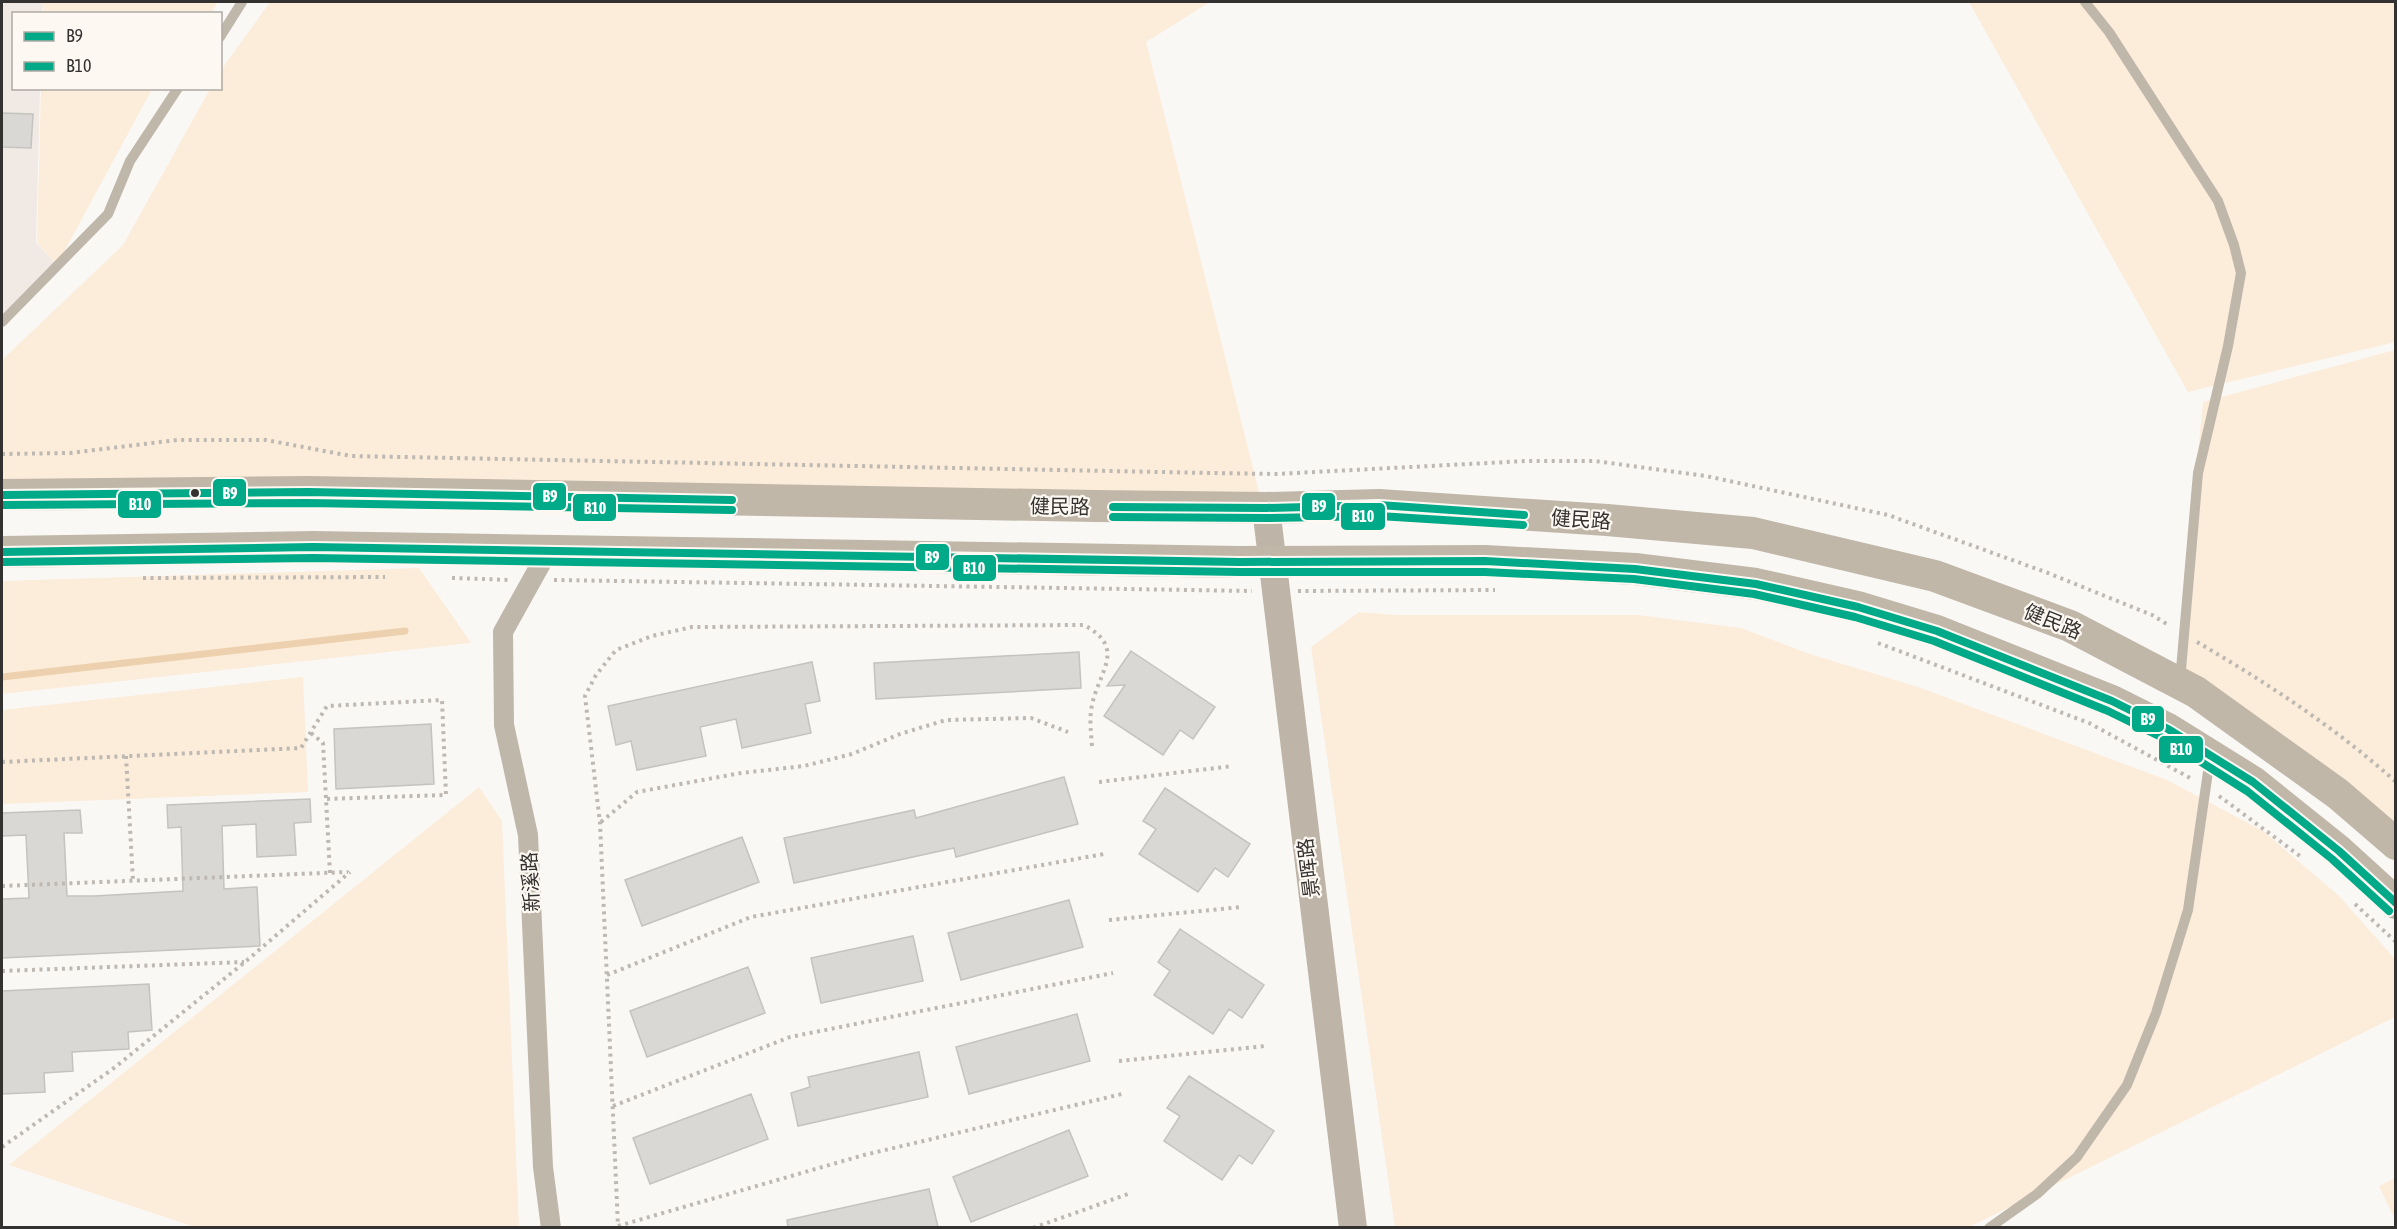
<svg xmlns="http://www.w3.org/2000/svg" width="2397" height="1229" font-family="'Asap Condensed','Noto Sans SC',sans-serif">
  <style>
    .built { fill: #f1eae4 }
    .green { fill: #fcecda }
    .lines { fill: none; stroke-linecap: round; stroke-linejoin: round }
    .stream { stroke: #edd1ae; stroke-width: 7 }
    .building { fill: #d9d8d5; stroke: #c4c3c0; stroke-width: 1.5 }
    .path { stroke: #beb8b2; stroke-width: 4; stroke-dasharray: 3 4.5; stroke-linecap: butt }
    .lane { stroke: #c0b7ab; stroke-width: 10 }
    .street { stroke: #c0b7ab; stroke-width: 20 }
    .secondary { stroke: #beb5a8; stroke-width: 28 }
    .primary { stroke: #c0b7a9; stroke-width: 32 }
    .bus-1-casing { stroke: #fdf8f2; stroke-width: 12 }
    .bus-2-casing { stroke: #fdf8f2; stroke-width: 12 }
    .bus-1 { stroke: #0a8; stroke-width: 8 }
    .bus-2 { stroke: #0a8; stroke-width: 8 }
    .bus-dot { fill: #343230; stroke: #fdf8f2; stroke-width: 2 }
    .labels { text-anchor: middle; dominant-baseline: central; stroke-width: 4.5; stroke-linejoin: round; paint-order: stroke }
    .street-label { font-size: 20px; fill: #343230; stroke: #fdf8f2 }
    .line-badge { stroke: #fdf8f2; stroke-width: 2 }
    .badge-label { font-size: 16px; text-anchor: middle; font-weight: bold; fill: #fff }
  </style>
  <rect width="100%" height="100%" fill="#faf8f5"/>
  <path class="built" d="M 2,2 L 43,2 L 42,13 L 14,14 L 14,88 L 40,89 L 36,243 L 57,265 L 2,321 Z"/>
  <path class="green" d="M 43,2 L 218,2 L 210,14 L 43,13 Z
    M 270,2 L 1210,2 L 1146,42 L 1260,496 L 2,482 L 2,360 L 123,245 L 210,89 L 220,88 L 221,70 Z
    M 1969,2 L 2395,2 L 2395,342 L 2188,392 Z
    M 41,89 L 152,89 L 57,265 L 37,243 Z
    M 2395,350 L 2395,828 L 2176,670 L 2203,402 Z
    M 419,568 L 471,643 L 2,694 L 2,581 Z
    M 1359,612 L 1395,615 L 1638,615 L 1741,628 L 1810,654 L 1918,687 L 2167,780 L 2263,831 L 2338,895 L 2395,959 L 2395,1017 L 1969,1227 L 1395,1227 L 1311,647 Z
    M 303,677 L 308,792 L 2,804 L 2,710 Z
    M 479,787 L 502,821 L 519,1227 L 195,1227 L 9,1165 Z
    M 2395,1178 L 2395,1220 L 2379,1186 Z"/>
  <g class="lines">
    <path class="stream" d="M 2,677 L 405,631"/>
  </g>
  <path class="building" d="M 2,113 L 33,114 L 31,148 L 2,147 Z
    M 1131,651 L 1215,707 L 1193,739 L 1180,730 L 1163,755 L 1104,716 L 1125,685 L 1107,686 Z
    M 1079,652 L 1081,688 L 876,699 L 874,663 Z
    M 812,662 L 820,701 L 805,704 L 811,733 L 742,748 L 736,719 L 700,727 L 706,756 L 637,770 L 631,741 L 616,745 L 608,706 Z
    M 431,724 L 434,784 L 336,789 L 334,729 Z
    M 1064,777 L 1078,824 L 956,857 L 954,848 L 794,883 L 784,838 L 914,810 L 916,818 Z
    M 1165,788 L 1250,844 L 1228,877 L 1215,868 L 1198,892 L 1139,854 L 1156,829 L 1143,821 Z
    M 310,799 L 311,822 L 294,823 L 296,855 L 257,857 L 256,824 L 222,826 L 224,889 L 257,887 L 260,946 L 2,958 L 2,899 L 29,898 L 26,835 L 2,836 L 2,813 L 80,810 L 82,833 L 64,833 L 67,896 L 94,896 L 183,891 L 181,827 L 168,828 L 167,805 Z
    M 742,837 L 759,882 L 642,926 L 625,880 Z
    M 1069,900 L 1083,947 L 961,980 L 948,933 Z
    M 1180,929 L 1264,985 L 1242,1018 L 1229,1009 L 1213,1034 L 1154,995 L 1170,971 L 1158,962 Z
    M 913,936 L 923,981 L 821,1003 L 811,958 Z
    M 748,967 L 765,1013 L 647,1057 L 630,1011 Z
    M 149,984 L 152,1030 L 128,1032 L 129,1049 L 72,1052 L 73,1071 L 44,1073 L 45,1092 L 2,1094 L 2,991 Z
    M 1077,1014 L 1090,1061 L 969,1094 L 956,1047 Z
    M 919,1052 L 928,1097 L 798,1126 L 791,1093 L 810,1087 L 808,1077 Z
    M 1189,1076 L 1274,1131 L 1252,1164 L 1239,1155 L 1222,1180 L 1164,1141 L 1180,1116 L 1167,1108 Z
    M 751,1094 L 768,1139 L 650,1184 L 633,1138 Z
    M 1069,1130 L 1088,1176 L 971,1222 L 953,1177 Z
    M 929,1189 L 938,1227 L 788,1227 L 787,1220 Z"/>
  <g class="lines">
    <path class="path" d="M 2,454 L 70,453 L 177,440 L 266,440 L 351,456 L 1210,473 L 1276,474 L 1526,461 L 1595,461 L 1706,476 L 1888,515 L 2048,573 L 2152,615 L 2170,626
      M 143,578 L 385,577
      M 452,578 L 511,580
      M 554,580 L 1252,591
      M 1298,591 L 1495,590
      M 2197,642 C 2267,683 2336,728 2396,782
      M 1878,643 L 2089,723 L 2192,779
      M 311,733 L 323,743 L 326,799
      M 1092,746 C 1091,732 1089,719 1092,705 C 1099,671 1127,648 1084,625 L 692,627 L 652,636 L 616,650 L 596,675 L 585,696 L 600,823 L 618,1226 L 864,1155 L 1122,1094
      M 126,756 L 133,881
      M 2,762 L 301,748 L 327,706 L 442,700 L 446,795 L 326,799 L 330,873
      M 1099,782 L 1233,766
      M 2219,796 L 2300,856
      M 601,822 L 637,792 L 741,773 L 804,766 L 852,754 L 900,734 L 946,720 L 1031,718 L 1068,732
      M 2,886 L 348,872
      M 2355,904 L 2396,942
      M 1109,920 L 1241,907
      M 2,971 L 244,962
      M 607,975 L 751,917 L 1104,854
      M 1119,1061 L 1265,1046
      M 613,1106 L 790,1037 L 1113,973
      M 2,1147 L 114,1068 L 245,962 L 350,872
      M 1033,1228 L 1128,1194"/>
    <path class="lane" d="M 2085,2 L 2109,32 L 2218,201 L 2234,245 L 2241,273 L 2228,346 L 2198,473 L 2180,681
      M 220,37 L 242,2
      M 2,322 L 108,214 L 130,161 L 178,88
      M 1989,1228 L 2037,1194 L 2077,1157 L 2127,1085 L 2156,1013 L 2188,910 L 2210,758"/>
    <path class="street" d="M 548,551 L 503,632 L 504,725 L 528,835 L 543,1167 L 551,1228"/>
    <path class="secondary" d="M 1266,508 L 1353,1228"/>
    <path class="primary" d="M 2,495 L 308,492 L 1095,506 L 1266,508 L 1379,505 L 1607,520 L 1753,533 L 1935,576 L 2070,626 L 2196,692 L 2338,794 L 2396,844
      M 2,552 L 313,547 L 1240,562 L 1485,561 L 1635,569 L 1756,584 L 1858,607 L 1937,631 L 2112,701 L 2168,729 L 2253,782 L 2339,851 L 2396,903"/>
    <defs>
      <path id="bus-1" d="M 2,495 L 308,492 L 732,500
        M 1113,507 L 1266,508 L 1379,505 L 1524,515
        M 2,552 L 313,547 L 1240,562 L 1485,561 L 1635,569 L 1756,584 L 1858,607 L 1937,631 L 2112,701 L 2168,729 L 2253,782 L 2339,851 L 2396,903"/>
      <path id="bus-2" d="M 2,505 L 308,503 L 732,510
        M 1113,517 L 1266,518 L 1379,516 L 1523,525
        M 2,562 L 313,558 L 1240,572 L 1485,572 L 1634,579 L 1754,594 L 1855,617 L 1934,641 L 2108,711 L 2163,738 L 2247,791 L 2332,859 L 2389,911"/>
    </defs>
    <use href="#bus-1" class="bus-1-casing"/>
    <use href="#bus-2" class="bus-2-casing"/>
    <use href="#bus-1" class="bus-1"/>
    <use href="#bus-2" class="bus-2"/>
  </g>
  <circle class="bus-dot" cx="195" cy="493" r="5"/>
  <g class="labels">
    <g class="street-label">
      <text transform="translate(1060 506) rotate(1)">健民路</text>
      <text transform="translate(1581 519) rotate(4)">健民路</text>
      <text transform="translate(2053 621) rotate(22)">健民路</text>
      <text transform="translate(1308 868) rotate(-97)">景晖路</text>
      <text transform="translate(530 882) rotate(-93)">新溪路</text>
    </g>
  </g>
  <g class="line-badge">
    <rect x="212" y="478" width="35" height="29" rx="6" fill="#0a8"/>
    <rect x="532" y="482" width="35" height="29" rx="6" fill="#0a8"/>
    <rect x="117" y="490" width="45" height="29" rx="6" fill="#0a8"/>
    <rect x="1301" y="492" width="35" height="29" rx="6" fill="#0a8"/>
    <rect x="572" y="493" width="45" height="29" rx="6" fill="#0a8"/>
    <rect x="1340" y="502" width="46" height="29" rx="6" fill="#0a8"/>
    <rect x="915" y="543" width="35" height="28" rx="6" fill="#0a8"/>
    <rect x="952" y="554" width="45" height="28" rx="6" fill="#0a8"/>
    <rect x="2131" y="705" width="34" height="28" rx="6" fill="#0a8"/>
    <rect x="2158" y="735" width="46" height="29" rx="6" fill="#0a8"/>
  </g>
  <g class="badge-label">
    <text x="230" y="499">B9</text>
    <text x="550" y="502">B9</text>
    <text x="140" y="510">B10</text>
    <text x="1319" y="512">B9</text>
    <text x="595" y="514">B10</text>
    <text x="1363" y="522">B10</text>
    <text x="932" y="563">B9</text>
    <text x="974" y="574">B10</text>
    <text x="2148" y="725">B9</text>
    <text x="2181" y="755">B10</text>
  </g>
  <rect width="2397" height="1229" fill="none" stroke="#343230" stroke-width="6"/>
  <rect x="12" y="12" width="210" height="78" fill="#fdf8f2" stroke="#ada9a4" stroke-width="1.5"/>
  <rect x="24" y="32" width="30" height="9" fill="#00aa88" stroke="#ada9a4" stroke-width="1.5"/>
  <text x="66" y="42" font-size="18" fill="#343230">B9</text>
  <rect x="24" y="62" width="30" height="9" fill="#00aa88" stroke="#ada9a4" stroke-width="1.5"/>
  <text x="66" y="72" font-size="18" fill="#343230">B10</text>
</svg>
